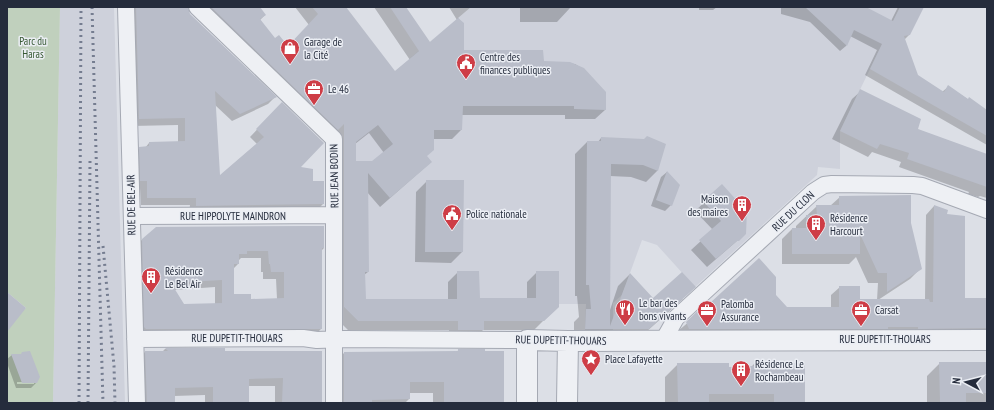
<svg xmlns="http://www.w3.org/2000/svg" width="994" height="410" font-family="'PT Sans Narrow',sans-serif">
  <style>
    .built { fill: #ced1db }
    .green { fill: #c0d0bd }
    .shadow { fill: #0003; fill-rule: evenodd }
    .building { fill: #b9bdc9; fill-rule: evenodd }
    .lines { fill: none; stroke-linecap: round; stroke-linejoin: round }
    .minor-casing { stroke: #a5a9b3; stroke-width: 18 }
    .tertiary-casing { stroke: #a5a9b3; stroke-width: 22 }
    .minor { stroke: #eef0f4; stroke-width: 16 }
    .tertiary { stroke: #eef0f4; stroke-width: 20 }
    .rail { stroke: #757d90; stroke-width: 3; stroke-dasharray: 2 4; stroke-linecap: butt }
    .labels { text-anchor: middle; dominant-baseline: central; stroke-width: 3; stroke-linejoin: round; paint-order: stroke }
    .park-label { font-size: 11px; fill: #365833; stroke: #ebeef4 }
    .poi-label { font-size: 11px; fill: #252c3c; stroke: #ebeef4; text-anchor: start }
    .street-label { font-size: 11px; fill: #252c3c; stroke: #ebeef4 }
  </style>
  <rect width="100%" height="100%" fill="#dcdfe6"/>
  <path class="built" d="M 60,7 L 114,7 L 125,403 L 53,403 Z
    M 471,7 L 900,7 L 840,131 L 840,169 L 818,167 L 817,175 L 695,287 L 657,245 L 642,240 L 622,295 L 613,303 L 613,330 L 585,330 L 586,304 L 559,304 L 559,307 L 544,321 L 484,321 L 484,330 L 458,330 L 458,321 L 358,321 L 344,307 L 344,136 L 386,104 L 375,88 Z"/>
  <path class="green" d="M 7,7 L 60,7 L 53,403 L 7,403 L 7,324 L 26,308 L 7,292 Z"/>
  <path class="shadow" d="M 128,7 L 176,7 L 275,97 L 268,104 L 232,121 L 215,105 L 219,177 L 257,144 L 250,137 L 275,111 L 299,168 L 312,182 L 324,203 L 316,211 L 189,212 L 190,205 L 141,205 L 140,188 L 133,188 L 132,155 L 140,148 L 145,148 L 149,143 L 178,142 L 178,125 L 132,126 Z
    M 189,7 L 259,7 L 265,15 L 260,20 L 274,40 L 288,47 L 309,25 L 295,7 L 326,7 L 395,72 L 410,60 L 374,7 L 405,7 L 429,44 L 457,20 L 449,7 L 471,7 L 458,18 L 463,24 L 463,51 L 543,62 L 558,62 L 575,64 L 583,69 L 605,110 L 595,119 L 565,119 L 565,115 L 462,115 L 461,130 L 452,139 L 433,139 L 426,156 L 431,162 L 380,207 L 367,192 L 368,272 L 364,275 L 365,300 L 448,300 L 448,282 L 458,272 L 479,299 L 527,299 L 527,282 L 537,272 L 558,306 L 534,330 L 483,330 L 474,339 L 449,339 L 449,330 L 348,330 L 335,317 L 335,132 L 194,9 ZM 369,133 L 384,153 L 373,162 L 355,162 L 355,144 Z
    M 520,7 L 570,7 L 570,8 L 557,22 L 520,22 Z
    M 699,7 L 717,7 L 713,10 L 699,10 Z
    M 781,7 L 867,7 L 867,9 L 891,21 L 898,7 L 923,7 L 909,35 L 904,40 L 917,76 L 942,92 L 948,87 L 987,111 L 987,145 L 865,75 L 877,50 L 850,36 L 846,46 L 840,51 L 810,22 L 781,14 Z
    M 861,91 L 916,129 L 987,155 L 987,198 L 980,196 L 978,197 L 968,194 L 969,192 L 899,167 L 901,162 L 872,152 L 868,157 L 832,139 L 852,99 Z
    M 601,138 L 658,170 L 646,182 L 631,177 L 610,176 L 610,310 L 618,286 L 630,274 L 653,299 L 683,299 L 636,341 L 574,341 L 574,322 L 579,317 L 577,296 L 575,296 L 575,154 L 587,142 L 598,142 Z
    M 667,172 L 671,205 L 665,211 L 651,206 L 661,177 Z
    M 427,181 L 462,252 L 451,263 L 415,262 L 416,192 Z
    M 722,186 L 745,234 L 707,267 L 691,250 L 713,230 L 695,211 Z
    M 840,197 L 910,223 L 921,268 L 910,279 L 878,300 L 925,300 L 926,215 L 934,206 L 946,215 L 964,299 L 987,299 L 987,337 L 678,331 L 710,304 L 775,295 L 787,308 L 831,308 L 831,295 L 840,287 L 859,300 L 877,300 L 878,283 L 868,283 L 856,257 L 849,264 L 782,264 L 782,239 L 792,229 L 796,229 L 796,226 L 817,206 L 830,206 Z
    M 143,239 L 324,248 L 321,251 L 321,329 L 313,337 L 138,337 L 134,247 ZM 241,258 L 261,258 L 261,272 L 263,272 L 263,279 L 276,279 L 277,299 L 250,300 L 233,295 L 233,269 L 238,264 L 238,261 ZM 215,287 L 215,305 L 184,305 L 174,290 Z
    M 165,349 L 224,349 L 224,352 L 321,352 L 321,403 L 275,403 L 275,386 L 248,386 L 248,403 L 205,403 L 205,395 L 174,396 L 174,403 L 138,403 L 137,361 L 145,352 L 162,352 Z
    M 459,350 L 503,403 L 433,403 L 433,393 L 409,393 L 409,399 L 405,403 L 332,403 L 333,364 L 344,353 L 456,352 Z
    M 12,355 L 37,382 L 31,388 L 16,388 L 7,363 L 7,359 ZM 17,382 L 34,382 L 34,384 L 17,384 Z
    M 940,363 L 987,363 L 987,403 L 927,403 L 927,376 Z
    M 678,364 L 728,368 L 751,367 L 754,364 L 804,403 L 665,403 L 665,377 Z"/>
  <path class="building" d="M 136,7 L 188,7 L 190,14 L 277,97 L 240,114 L 215,91 L 220,175 L 264,137 L 256,129 L 282,102 L 324,143 L 301,167 L 313,169 L 313,181 L 324,181 L 324,204 L 196,206 L 196,198 L 147,198 L 147,181 L 140,181 L 139,147 L 149,146 L 149,142 L 185,141 L 185,118 L 139,119 Z
    M 211,7 L 260,7 L 266,15 L 260,19 L 275,38 L 279,35 L 288,46 L 318,14 L 312,7 L 346,7 L 395,71 L 419,51 L 390,7 L 406,7 L 430,42 L 458,18 L 464,23 L 464,50 L 543,50 L 544,61 L 570,62 L 584,68 L 606,92 L 606,110 L 574,109 L 574,106 L 463,106 L 462,130 L 434,130 L 434,150 L 427,156 L 432,162 L 390,198 L 368,173 L 369,272 L 365,272 L 366,299 L 457,299 L 457,271 L 479,271 L 480,298 L 536,298 L 536,271 L 559,271 L 559,307 L 544,321 L 484,321 L 484,330 L 458,330 L 458,321 L 358,321 L 344,307 L 344,124 L 338,130 ZM 378,125 L 393,144 L 372,161 L 356,161 L 356,142 Z
    M 805,7 L 866,7 L 893,21 L 900,7 L 924,7 L 910,35 L 904,36 L 918,75 L 944,92 L 948,85 L 968,99 L 969,97 L 987,110 L 987,136 L 870,69 L 882,44 L 854,30 L 847,46 Z
    M 860,89 L 921,119 L 918,129 L 987,154 L 987,187 L 907,159 L 909,153 L 880,144 L 877,149 L 840,131 Z
    M 647,136 L 666,144 L 658,171 L 643,165 L 611,164 L 610,326 L 630,273 L 653,298 L 682,272 L 696,287 L 649,329 L 585,329 L 586,309 L 591,309 L 589,285 L 586,285 L 587,141 L 601,141 L 601,137 L 644,139 Z
    M 667,171 L 680,185 L 672,206 L 656,200 Z
    M 426,180 L 464,180 L 463,252 L 425,252 Z
    M 722,184 L 740,204 L 747,210 L 746,234 L 739,241 L 737,241 L 716,259 L 699,240 L 721,221 L 703,201 Z
    M 911,195 L 911,223 L 922,269 L 887,292 L 887,273 L 878,273 L 860,234 L 860,254 L 792,254 L 792,228 L 807,228 L 806,215 L 817,215 L 816,205 L 839,205 L 839,196 Z
    M 934,205 L 948,210 L 947,214 L 965,216 L 965,298 L 987,298 L 987,328 L 918,329 L 918,327 L 888,327 L 888,329 L 689,329 L 686,322 L 708,301 L 710,303 L 759,258 L 776,277 L 776,295 L 787,307 L 839,307 L 839,286 L 860,286 L 860,299 L 929,299 L 930,302 L 933,302 Z
    M 307,226 L 324,226 L 324,248 L 322,248 L 322,329 L 146,329 L 144,327 L 142,239 L 156,227 ZM 247,251 L 268,251 L 269,264 L 270,264 L 271,272 L 284,272 L 284,298 L 251,299 L 251,294 L 234,294 L 234,264 L 239,264 L 239,254 L 247,254 ZM 222,280 L 222,303 L 184,304 L 171,283 Z
    M 7,292 L 26,308 L 7,332 Z
    M 165,348 L 225,348 L 225,351 L 322,351 L 322,403 L 282,403 L 283,378 L 249,379 L 249,403 L 213,403 L 213,387 L 175,388 L 175,403 L 147,403 L 145,351 L 168,351 Z
    M 458,349 L 485,349 L 485,351 L 504,351 L 504,403 L 444,403 L 444,382 L 410,382 L 410,399 L 372,400 L 372,403 L 344,403 L 344,352 L 458,351 Z
    M 30,351 L 40,377 L 37,383 L 22,383 L 11,354 L 21,354 L 22,352 Z
    M 939,362 L 987,362 L 987,393 L 966,393 L 966,403 L 940,402 Z
    M 677,363 L 729,363 L 729,367 L 754,366 L 754,363 L 805,363 L 805,403 L 774,403 L 774,394 L 709,394 L 709,403 L 678,403 Z"/>
  <g class="lines">
    <defs>
      <path id="minor" d="M 126,7 L 137,403
        M 197,7 L 334,139 L 334,403
        M 132,216 L 334,215
        M 135,339 L 303,338 L 317,340 L 344,339 L 527,340
        M 663,341 L 676,318 L 813,192 L 824,185 L 832,184 L 913,185 L 922,186 L 987,210"/>
      <path id="tertiary" d="M 527,403 L 527,340 L 568,341 L 987,340
        M 567,403 L 568,341"/>
    </defs>
    <use href="#minor" class="minor-casing"/>
    <use href="#tertiary" class="tertiary-casing"/>
    <use href="#minor" class="minor"/>
    <use href="#tertiary" class="tertiary"/>
    <path class="rail" d="M 92,7 L 103,403
      M 103,246 L 114,366 L 115,403
      M 79,403 L 81,7
      M 88,403 L 90,161"/>
  </g>
  <defs>
    <symbol id="shop-pin" viewBox="-11 -11 22 30"><path d="M0 17L-7.5 6A9.5 9.5 0 1 1 7.5 6Z" fill="#ce3d46" stroke="#ebeef4"/><path d="M-5-2.5h2.3a2.7 3.5 0 0 1 5.4 0H5L5.5 6h-11ZM-1.5-2.5h3a1.5 2.3 0 0 0-3 0Z" fill="#fff"/></symbol>
    <symbol id="civic-pin" viewBox="-11 -11 22 30"><path d="M0 17L-7.5 6A9.5 9.5 0 1 1 7.5 6Z" fill="#ce3d46" stroke="#ebeef4"/><path d="M-.6-6.5H3V-4.5H.6V-3L4-1V1h2V6H-6V1h2V-1L-.6-3ZM-1.2 2.5V6h2.4V2.5Z" fill="#fff"/></symbol>
    <symbol id="office-pin" viewBox="-11 -11 22 30"><path d="M0 17L-7.5 6A9.5 9.5 0 1 1 7.5 6Z" fill="#ce3d46" stroke="#ebeef4"/><path d="M-6-3h4V-5.5h4V-3h4V5H-6ZM-1-4.5V-3h2v-1.5ZM-6 0V1H6V0Z" fill="#fff"/></symbol>
    <symbol id="building-pin" viewBox="-11 -11 22 30"><path d="M0 17L-7.5 6A9.5 9.5 0 1 1 7.5 6Z" fill="#ce3d46" stroke="#ebeef4"/><path d="M-4-6H4V6H1V3H-1V6H-4ZM-2.5-4.3h1.7v1.8h-1.7ZM.8-4.3h1.7v1.8H.8ZM-2.5-1h1.7V.8h-1.7ZM.8-1h1.7V.8H.8Z" fill="#fff"/></symbol>
    <symbol id="restaurant-pin" viewBox="-11 -11 22 30"><path d="M0 17L-7.5 6A9.5 9.5 0 1 1 7.5 6Z" fill="#ce3d46" stroke="#ebeef4"/><path d="M-5-6h1v4h1v-4h1v4h1v-4h1v5L-1.5 .5V6h-2V.5L-5-1ZM5-6V6H3V1.5H1.5Q1.5-4 5-6Z" fill="#fff"/></symbol>
    <symbol id="sight-pin" viewBox="-11 -11 22 30"><path d="M0 17L-7.5 6A9.5 9.5 0 1 1 7.5 6Z" fill="#ce3d46" stroke="#ebeef4"/><path d="M0-6L1.8-2.2L6-1.7L2.9 1.2L3.7 5.4L0 3.3L-3.7 5.4L-2.9 1.2L-6-1.7L-1.8-2.2Z" fill="#fff"/></symbol>
  </defs>
  <g fill-rule="evenodd">
    <use href="#shop-pin" x="279" y="37" width="22" height="30"/>
    <use href="#civic-pin" x="455" y="52" width="22" height="30"/>
    <use href="#office-pin" x="303" y="78" width="22" height="30"/>
    <use href="#building-pin" x="731" y="194" width="22" height="30"/>
    <use href="#civic-pin" x="441" y="203" width="22" height="30"/>
    <use href="#building-pin" x="805" y="213" width="22" height="30"/>
    <use href="#building-pin" x="140" y="266" width="22" height="30"/>
    <use href="#restaurant-pin" x="614" y="298" width="22" height="30"/>
    <use href="#office-pin" x="696" y="299" width="22" height="30"/>
    <use href="#office-pin" x="850" y="299" width="22" height="30"/>
    <use href="#sight-pin" x="580" y="348" width="22" height="30"/>
    <use href="#building-pin" x="730" y="359" width="22" height="30"/>
  </g>
  <g class="labels">
    <g class="park-label">
      <text x="33" y="41">Parc du<tspan x="33" dy="13">Haras</tspan></text>
    </g>
    <g class="poi-label">
      <text x="304" y="42">Garage de<tspan x="304" dy="13">la Cité</tspan></text>
      <text x="480" y="57">Centre des<tspan x="480" dy="13">finances publiques</tspan></text>
      <text x="328" y="89">Le 46</text>
      <text x="728" y="199" text-anchor="end">Maison<tspan x="728" dy="13">des maires</tspan></text>
      <text x="466" y="214">Police nationale</text>
      <text x="830" y="218">Résidence<tspan x="830" dy="13">Harcourt</tspan></text>
      <text x="165" y="271">Résidence<tspan x="165" dy="13">Le Bel Air</tspan></text>
      <text x="639" y="303">Le bar des<tspan x="639" dy="13">bons vivants</tspan></text>
      <text x="721" y="304">Palomba<tspan x="721" dy="13">Assurance</tspan></text>
      <text x="875" y="310">Carsat</text>
      <text x="605" y="359">Place Lafayette</text>
      <text x="755" y="364">Résidence Le<tspan x="755" dy="13">Rochambeau</tspan></text>
    </g>
    <g class="street-label">
      <text transform="translate(334 176) rotate(-91)">RUE JEAN BODIN</text>
      <text transform="translate(131 205) rotate(-91)">RUE DE BEL-AIR</text>
      <text transform="translate(793 211) rotate(-43)">RUE DU CLON</text>
      <text x="233" y="216">RUE HIPPOLYTE MAINDRON</text>
      <text x="237" y="338">RUE DUPETIT-THOUARS</text>
      <text x="885" y="339">RUE DUPETIT-THOUARS</text>
      <text transform="translate(561 340) rotate(1)">RUE DUPETIT-THOUARS</text>
    </g>
  </g>
  <rect width="994" height="410" fill="none" stroke="#252c3c" stroke-width="16"/>
  <g transform="translate(966 382) rotate(277)" stroke="#ebeef4" stroke-width="3" paint-order="stroke">
  <path d="M0-3L7 15L0 10L-7 15Z" fill="#252c3c"/>
  <text y="-6" font-size="11" font-weight="bold" text-anchor="middle" fill="#252c3c">N</text>
  </g>
</svg>
